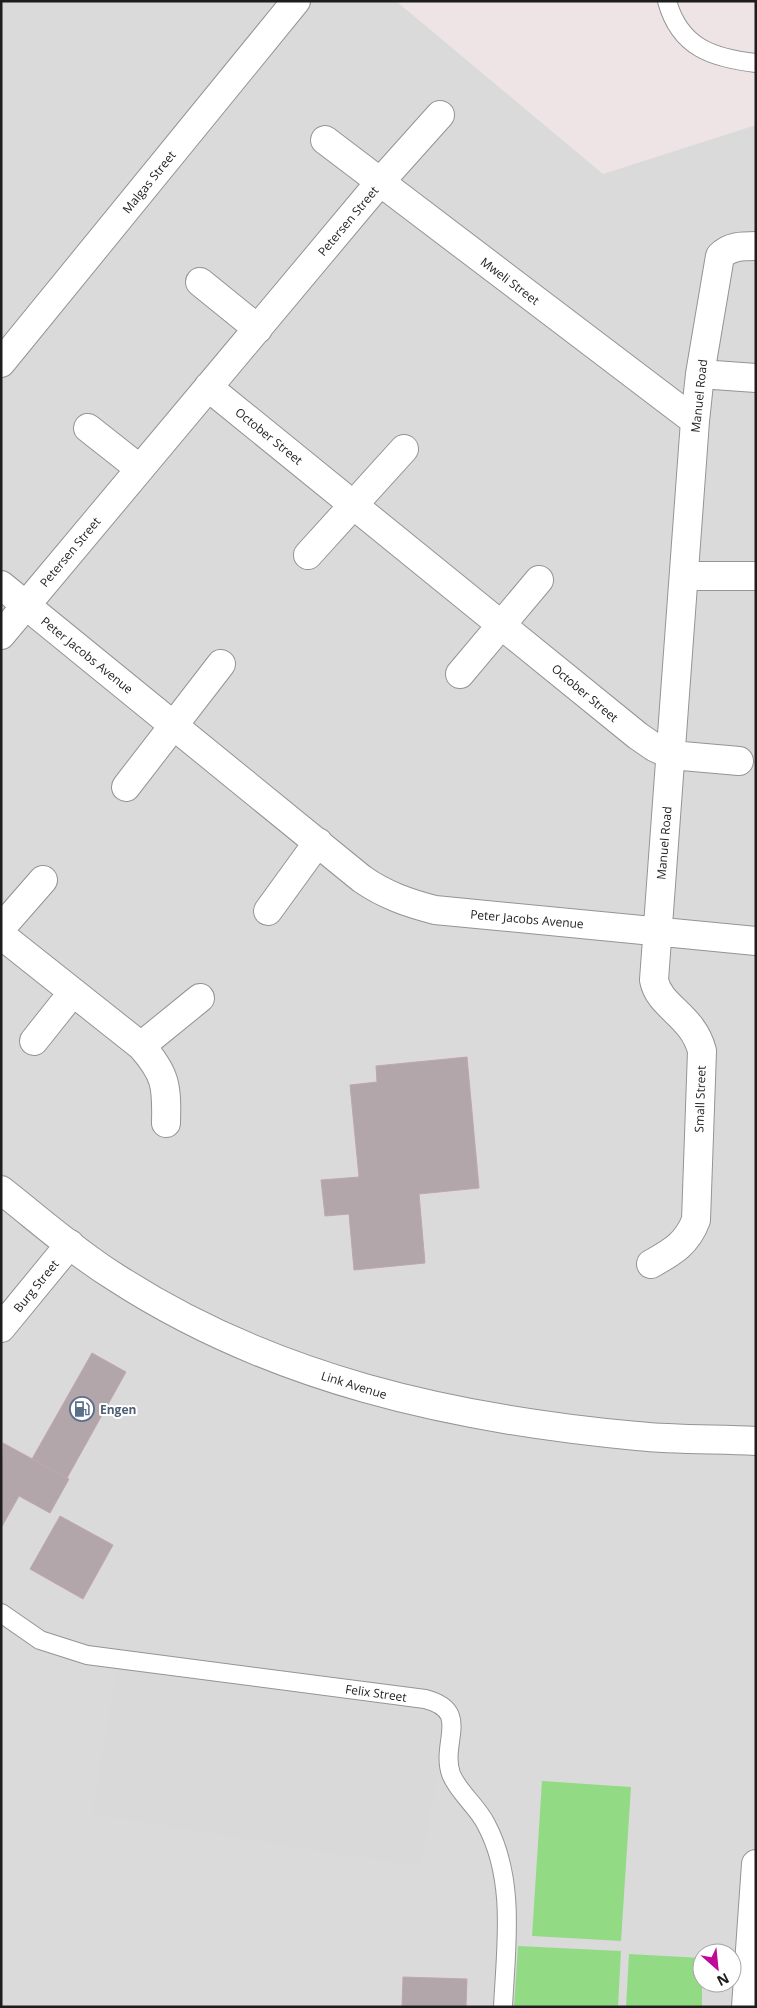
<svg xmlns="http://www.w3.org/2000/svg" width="757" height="2008" font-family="'Open Sans',sans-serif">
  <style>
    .residential { fill: #dbdadb; fill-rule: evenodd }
    .pitch { fill: #93da85 }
    .parking { fill: #d9d9d9 }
    .building { fill: #b3a6ab; stroke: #bfa7af }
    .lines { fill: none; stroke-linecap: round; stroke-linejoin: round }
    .service-casing { stroke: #949494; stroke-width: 20 }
    .minor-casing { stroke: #949494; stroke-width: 30 }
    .tertiary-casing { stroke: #949494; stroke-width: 30 }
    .service { stroke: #fff; stroke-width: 18 }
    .minor { stroke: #fff; stroke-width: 28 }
    .tertiary { stroke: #fff; stroke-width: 28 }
    .labels { text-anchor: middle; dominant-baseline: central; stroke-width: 4; stroke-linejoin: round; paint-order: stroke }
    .street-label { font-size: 12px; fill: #1d1d1d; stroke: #fff }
    .service-label { font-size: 12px; font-weight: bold; fill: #4e5e75; stroke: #fff; text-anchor: start }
  </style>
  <rect width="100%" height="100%" fill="#eee4e5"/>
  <path class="residential" d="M 1,1 L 396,1 L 603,174 L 756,125 L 756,2007 L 1,2007 ZM 702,1953 L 732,1953 L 732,1983 L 702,1983 Z"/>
  <path class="pitch" d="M 542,1781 L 631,1787 L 621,1941 L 532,1936 Z
    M 518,1946 L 621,1951 L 618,2007 L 514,2007 Z
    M 629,1954 L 702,1958 L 702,2007 L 626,2007 Z"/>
  <path class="parking" d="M 118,1663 L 447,1716 L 421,1867 L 92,1814 Z"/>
  <path class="building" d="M 467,1057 L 479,1188 L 419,1194 L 425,1263 L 354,1270 L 349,1214 L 325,1216 L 321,1180 L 359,1177 L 350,1085 L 377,1082 L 376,1066 Z
    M 92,1353 L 126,1372 L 67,1478 L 32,1459 Z
    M 3,1443 L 69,1479 L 50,1513 L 19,1496 L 1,1528 Z
    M 60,1516 L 113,1545 L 83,1599 L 30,1569 Z
    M 403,1977 L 467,1979 L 466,2007 L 402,2007 Z"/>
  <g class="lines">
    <defs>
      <path id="service" d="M 667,1 C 680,48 713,58 756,63
        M 1,1613 L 40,1640 L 87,1655 L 425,1699 C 472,1711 440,1742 451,1774 C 458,1792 477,1806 486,1824 C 516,1880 506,1946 503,2007"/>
      <path id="minor" d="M 325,140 L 695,421
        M 200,282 L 258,329
        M 1,363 L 296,1
        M 700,374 L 756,378
        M 208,387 L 638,736 L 654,747 L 671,755 L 739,761
        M 88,428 L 140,469
        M 308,555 L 404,449
        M 684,576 L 756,576
        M 1,585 L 362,879 C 385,895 408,903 435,910 L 756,941
        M 1,635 L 380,182 L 440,115
        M 460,674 L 539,580
        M 126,787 L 221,664
        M 268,911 L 318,842
        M 1,928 L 43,880
        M 1,935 L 141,1046 C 166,1074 167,1086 166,1123
        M 34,1041 L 73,992
        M 141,1046 L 200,998
        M 1,1190 C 38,1219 75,1252 115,1277 C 272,1379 453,1419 637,1436 C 676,1440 716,1439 756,1441
        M 651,1264 C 672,1252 687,1244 696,1220 L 702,1051 C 693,1015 659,1007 654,980 L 695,421 L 700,374 L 720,256 C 730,246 742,246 756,246
        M 1,1328 L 70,1244"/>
      <path id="tertiary" d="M 746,2007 L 756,1864"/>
    </defs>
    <use href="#service" class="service-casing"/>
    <use href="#minor" class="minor-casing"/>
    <use href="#tertiary" class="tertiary-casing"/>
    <use href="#service" class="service"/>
    <use href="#minor" class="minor"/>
    <use href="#tertiary" class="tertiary"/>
  </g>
  <defs>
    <symbol id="fuel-ring" viewBox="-11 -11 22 22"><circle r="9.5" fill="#fff" stroke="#5c6f8a" stroke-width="1.5"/><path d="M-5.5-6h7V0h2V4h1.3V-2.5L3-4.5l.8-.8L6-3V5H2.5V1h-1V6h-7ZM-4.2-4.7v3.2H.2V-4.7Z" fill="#5c6f8a"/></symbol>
  </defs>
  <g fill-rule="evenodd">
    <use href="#fuel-ring" x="68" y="1395" width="28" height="28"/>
  </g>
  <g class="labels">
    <g class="street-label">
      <text transform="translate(149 182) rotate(-51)">Malgas Street</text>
      <text transform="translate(348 221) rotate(-50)">Petersen Street</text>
      <text transform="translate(510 281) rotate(37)">Mweli Street</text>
      <text transform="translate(699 396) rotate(-84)">Manuel Road</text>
      <text transform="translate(269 436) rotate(39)">October Street</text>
      <text transform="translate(70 552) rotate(-50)">Petersen Street</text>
      <text transform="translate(87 655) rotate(39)">Peter Jacobs Avenue</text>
      <text transform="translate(585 693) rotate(40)">October Street</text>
      <text transform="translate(664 843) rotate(-85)">Manuel Road</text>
      <text transform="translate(527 919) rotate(5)">Peter Jacobs Avenue</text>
      <text transform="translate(700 1099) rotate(-88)">Small Street</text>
      <text transform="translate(36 1286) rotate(-51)">Burg Street</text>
      <text transform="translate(354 1385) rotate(17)">Link Avenue</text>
      <text transform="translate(376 1693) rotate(8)">Felix Street</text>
    </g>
    <g class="service-label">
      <text x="100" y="1409">Engen</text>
    </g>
  </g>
  <rect width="757" height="2008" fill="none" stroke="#1d1d1d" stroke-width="5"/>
  <g transform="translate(717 1968) rotate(153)"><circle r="24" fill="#ffffff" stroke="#a5a5a5"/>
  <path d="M0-4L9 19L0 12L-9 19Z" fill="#c10999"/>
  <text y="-8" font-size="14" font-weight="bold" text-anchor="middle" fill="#1d1d1d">N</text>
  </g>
</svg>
